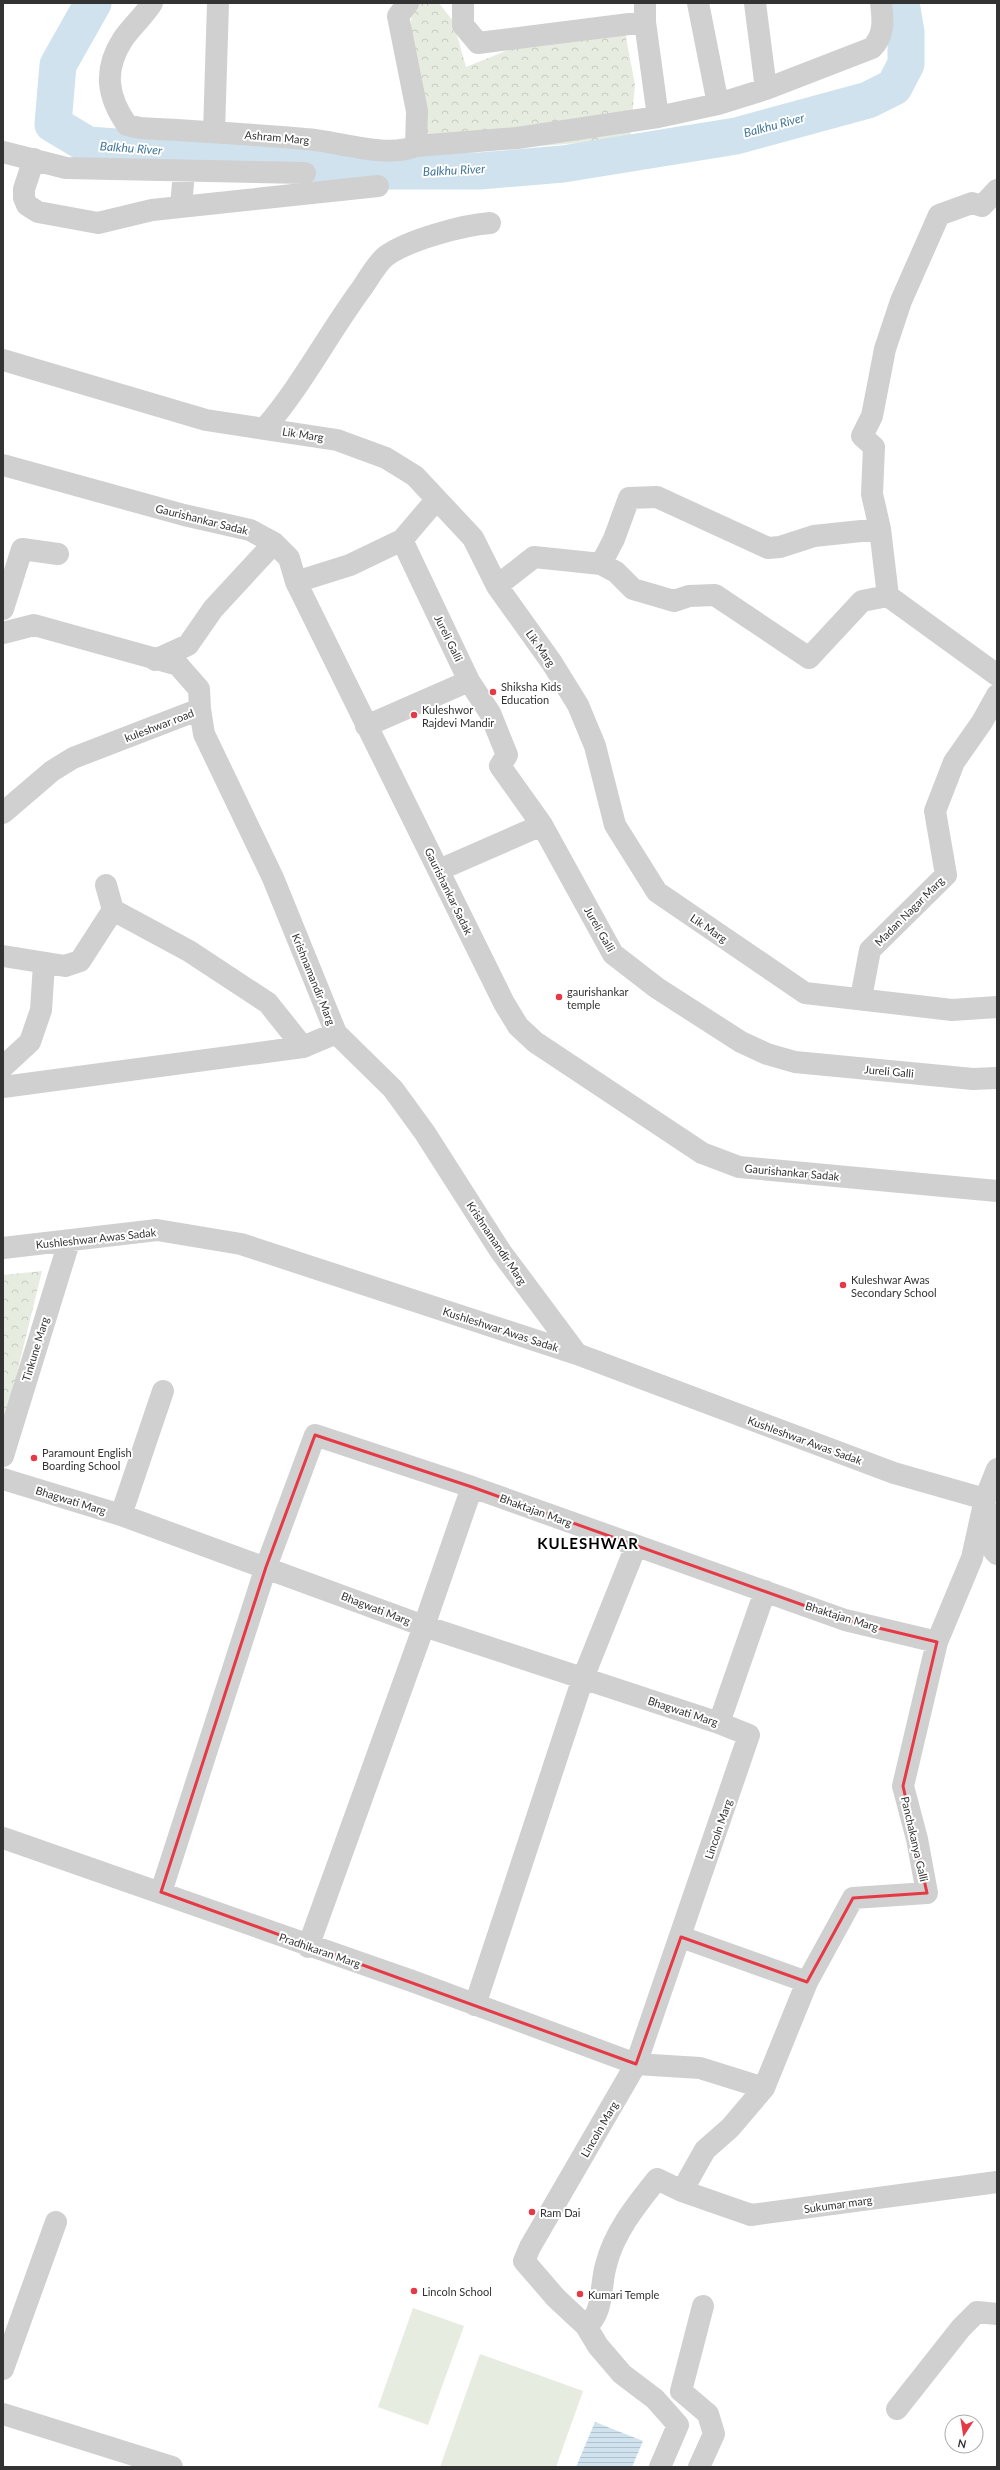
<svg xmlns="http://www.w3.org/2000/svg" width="1000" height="2470" font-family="Lato,sans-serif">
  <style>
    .park { fill: url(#park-crowns) }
    .garden { fill: #e6ecdf }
    .water { fill: url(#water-rules) }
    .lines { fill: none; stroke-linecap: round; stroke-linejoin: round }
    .river { stroke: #cfe2ee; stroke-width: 37 }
    .minor { stroke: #d0d0d0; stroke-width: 22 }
    .marked { fill: none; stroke: #e63946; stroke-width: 3; stroke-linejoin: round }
    .poi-dot { fill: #e63946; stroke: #fff; stroke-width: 1.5 }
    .labels { text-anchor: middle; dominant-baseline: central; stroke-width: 4; stroke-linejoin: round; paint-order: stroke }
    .street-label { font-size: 11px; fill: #333; stroke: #fff }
    .poi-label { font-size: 11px; fill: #333; stroke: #fff; text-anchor: start }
    .water-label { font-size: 12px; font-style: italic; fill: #3f7597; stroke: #fff }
    .district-label { font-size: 15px; font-weight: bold; letter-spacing: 1px; fill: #000; stroke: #fff }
  </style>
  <defs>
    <pattern id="park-crowns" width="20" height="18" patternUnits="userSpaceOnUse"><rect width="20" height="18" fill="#e6ecdf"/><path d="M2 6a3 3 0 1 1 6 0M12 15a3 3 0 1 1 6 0" fill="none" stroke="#c6cbc0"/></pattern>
    <pattern id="water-rules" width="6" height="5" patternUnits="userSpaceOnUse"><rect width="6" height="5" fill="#cfe2ee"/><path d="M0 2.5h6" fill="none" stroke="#b2c2cd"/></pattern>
  </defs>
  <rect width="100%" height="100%" fill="#fff"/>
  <path class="park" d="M 415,3 L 439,3 L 453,21 L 466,67 L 533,40 L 624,27 L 635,85 L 630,139 L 423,155 C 421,129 403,19 415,3 Z
    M 42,1271 L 3,1430 L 3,1275 Z"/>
  <path class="garden" d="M 413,2308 L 464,2326 L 428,2425 L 378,2407 Z
    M 480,2354 L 583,2391 L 556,2467 L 440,2467 Z"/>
  <path class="water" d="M 595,2422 L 643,2441 L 632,2467 L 576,2467 Z"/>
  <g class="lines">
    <path class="river" d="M 93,3 L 58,65 L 53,124 L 88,145 L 215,154 L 364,171 L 480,171 L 563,164 L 736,136 L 868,100 L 894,87 L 906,64 L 906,32 L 901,3"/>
    <path class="minor" d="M 152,3 C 144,16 132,26 123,39 C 103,70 107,96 127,125 L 140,128 C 195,131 250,134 305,139 C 338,141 386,159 416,146 L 417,111 L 398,16 L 408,3
      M 463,3 L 463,25 L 478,43 L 645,22 L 658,117 L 718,104 L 766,89 L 755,3
      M 698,3 L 718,104
      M 645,22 L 645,3
      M 766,89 L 872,48 C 885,35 883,19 881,3
      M 214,132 L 218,3
      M 416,146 L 517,138 L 658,117
      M 3,152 L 66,168 L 305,173
      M 34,159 L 24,189 L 24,198 L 27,205 L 38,212 L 98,223 L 152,210 L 378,186
      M 997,190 L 982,206 L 972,203 L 939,215 L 901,301 L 885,349 L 872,416 L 862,436 L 874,447 L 872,494 L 880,529 L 888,596 L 997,675
      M 181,207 L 184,171
      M 3,360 L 206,420 L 337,440 L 386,458 L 415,476 L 473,538 L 497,586 L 552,663 L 578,705 L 595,746 L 615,825 L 657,892 L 805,993 L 952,1010 L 997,1007
      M 265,428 C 302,385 328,334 362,288 C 369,278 377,263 386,256 C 408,240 463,225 490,223
      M 3,465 L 184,515 L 250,530 L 274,543 L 289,558 L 296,582 L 504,1003 L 518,1026 L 535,1042 L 702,1153 L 739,1167 L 997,1191
      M 402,540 L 469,681 L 490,713 L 507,755 L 500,766 L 542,825 L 613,954 L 657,988 L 741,1042 L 767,1054 L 795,1062 L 973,1079 L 997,1078
      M 601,564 L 614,539 L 629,498 L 657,497 L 768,548 L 780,547 L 814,536 L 880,529
      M 296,582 L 350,565 L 402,540 L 436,500
      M 497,586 L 534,557 L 601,564 L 616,572 L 633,589 L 674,601 L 689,596 L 715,595 L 809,658 L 862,601 L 888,596
      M 3,609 L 22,549 L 58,554
      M 3,633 L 34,625 L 178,665 L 199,689 L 200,709 L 73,758 L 52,771 L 3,813
      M 155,660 L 188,645 L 213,609 L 274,543
      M 200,709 L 204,734 L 273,878 L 336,1033 L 393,1089 L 425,1133 L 501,1252 L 577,1354
      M 366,726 L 469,681
      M 439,870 L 542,825
      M 106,885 L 113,910
      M 3,956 L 65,966 L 80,961 L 113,910 L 189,951 L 268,1003 L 303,1047
      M 861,998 L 870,950 L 946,875 L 935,811 L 954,762 L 982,722 L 997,695
      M 3,1067 L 30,1042 L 41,1010 L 44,964
      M 3,1087 L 303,1047 L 336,1033
      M 3,1248 L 157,1230 L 241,1244 L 577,1354 L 894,1473 L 985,1499
      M 3,1456 L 69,1242
      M 3,1479 L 121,1515 L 424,1626 L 719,1723 L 749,1735 L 636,2064 L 530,2247 L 524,2261 L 556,2298 L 586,2326 L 598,2346 L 622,2374 L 655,2399 L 678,2425 L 660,2467
      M 987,1510 L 994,1551 L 997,1554
      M 121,1515 L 163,1391
      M 719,1723 L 765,1591
      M 3,1838 L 412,1981 L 636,2064 L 700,2068 L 764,2088
      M 161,1892 L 266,1567 L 315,1435 L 472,1487 L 845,1620 L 937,1642
      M 681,1937 L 807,1982
      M 308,1947 L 424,1626 L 472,1487
      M 475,2005 L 583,1678 L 636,1546
      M 682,2191 L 705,2150 L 730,2128 L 764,2088 L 807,1982 L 853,1898 L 927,1893 L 917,1839 L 903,1786 L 937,1642 L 972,1558 L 985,1499 L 997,1469
      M 586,2326 C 604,2314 600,2285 606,2265 C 614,2232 637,2204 657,2179 L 682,2191 L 751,2215 L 997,2182
      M 3,2369 L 56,2222
      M 897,2409 L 961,2328 L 977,2312 L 997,2314
      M 3,2414 L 172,2467
      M 699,2467 L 714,2434 L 708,2414 L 681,2391 L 703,2306"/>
  </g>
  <path class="marked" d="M 315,1435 L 472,1487 L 845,1620 L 937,1642 L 903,1786 L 927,1893 L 853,1898 L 807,1982 L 681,1937 L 636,2064 L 161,1892 L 266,1567 Z"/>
  <g class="poi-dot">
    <circle cx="493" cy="692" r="4"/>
    <circle cx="414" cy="715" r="4"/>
    <circle cx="559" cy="997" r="4"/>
    <circle cx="843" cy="1285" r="4"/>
    <circle cx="34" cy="1458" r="4"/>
    <circle cx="532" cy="2212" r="4"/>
    <circle cx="414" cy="2291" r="4"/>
    <circle cx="580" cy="2294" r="4"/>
  </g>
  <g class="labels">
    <g class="street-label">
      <text transform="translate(277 137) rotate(5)">Ashram Marg</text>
      <text transform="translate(303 434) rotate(9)">Lik Marg</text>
      <text transform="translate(202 519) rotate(14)">Gaurishankar Sadak</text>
      <text transform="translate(449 638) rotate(64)">Jureli Galli</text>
      <text transform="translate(541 648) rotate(55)">Lik Marg</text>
      <text transform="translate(159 725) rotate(-21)">kuleshwar road</text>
      <text transform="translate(449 891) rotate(64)">Gaurishankar Sadak</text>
      <text transform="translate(909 911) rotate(-45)">Madan Nagar Marg</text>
      <text transform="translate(709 928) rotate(34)">Lik Marg</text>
      <text transform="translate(600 929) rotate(60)">Jureli Galli</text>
      <text transform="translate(314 979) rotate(68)">Krishnamandir Marg</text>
      <text transform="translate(889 1071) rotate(5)">Jureli Galli</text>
      <text transform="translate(792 1172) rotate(5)">Gaurishankar Sadak</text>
      <text transform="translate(96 1238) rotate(-6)">Kushleshwar Awas Sadak</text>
      <text transform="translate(497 1243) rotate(56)">Krishnamandir Marg</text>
      <text transform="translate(501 1329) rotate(18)">Kushleshwar Awas Sadak</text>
      <text transform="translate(35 1349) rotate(-73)">Tinkune Marg</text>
      <text transform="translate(805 1440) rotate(20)">Kushleshwar Awas Sadak</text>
      <text transform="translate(71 1500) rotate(17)">Bhagwati Marg</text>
      <text transform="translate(536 1510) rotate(20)">Bhaktajan Marg</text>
      <text transform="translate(376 1608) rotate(21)">Bhagwati Marg</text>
      <text transform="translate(842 1616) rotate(17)">Bhaktajan Marg</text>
      <text transform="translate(683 1711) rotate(18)">Bhagwati Marg</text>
      <text transform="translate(718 1829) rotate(-71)">Lincoln Marg</text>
      <text transform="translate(915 1839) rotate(77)">Panchakanya Galli</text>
      <text transform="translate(320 1950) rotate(19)">Pradhikaran Marg</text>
      <text transform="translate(599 2129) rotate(-60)">Lincoln Marg</text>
      <text transform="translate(838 2204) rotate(-8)">Sukumar marg</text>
    </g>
    <g class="poi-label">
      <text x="501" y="686">Shiksha Kids<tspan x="501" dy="13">Education</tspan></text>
      <text x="422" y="709">Kuleshwor<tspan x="422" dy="13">Rajdevi Mandir</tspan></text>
      <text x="567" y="991">gaurishankar<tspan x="567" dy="13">temple</tspan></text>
      <text x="851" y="1279">Kuleshwar Awas<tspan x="851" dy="13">Secondary School</tspan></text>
      <text x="42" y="1452">Paramount English<tspan x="42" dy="13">Boarding School</tspan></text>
      <text x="540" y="2212">Ram Dai</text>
      <text x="422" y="2291">Lincoln School</text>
      <text x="588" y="2294">Kumari Temple</text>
    </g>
    <g class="water-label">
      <text transform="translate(774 125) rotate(-15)">Balkhu River</text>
      <text transform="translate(131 148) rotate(4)">Balkhu River</text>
      <text transform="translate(454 170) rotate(-3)">Balkhu River</text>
    </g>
    <g class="district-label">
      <text x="588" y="1543">KULESHWAR</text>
    </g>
  </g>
  <rect width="1000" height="2470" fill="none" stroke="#333333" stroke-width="8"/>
  <g transform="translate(964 2434) rotate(192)"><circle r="19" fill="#ffffff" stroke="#adadad"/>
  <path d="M0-3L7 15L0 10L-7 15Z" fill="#e63946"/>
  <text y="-6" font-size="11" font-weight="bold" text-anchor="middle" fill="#333333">N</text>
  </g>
</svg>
